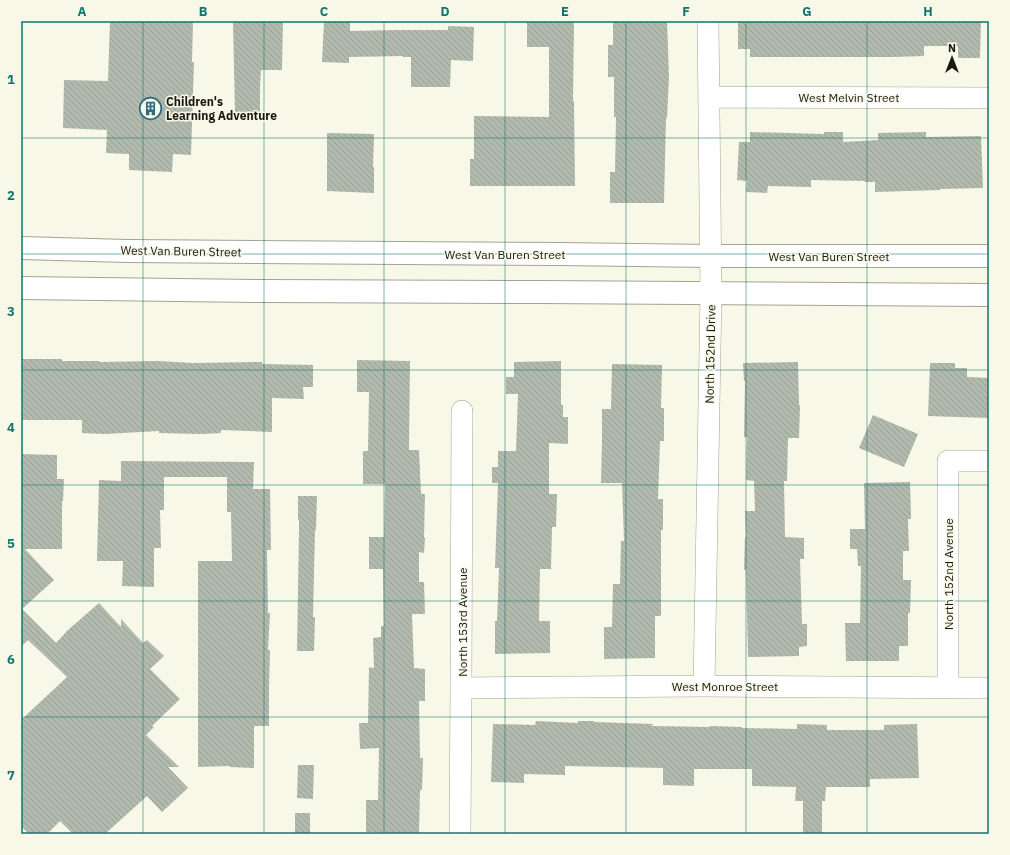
<svg xmlns="http://www.w3.org/2000/svg" width="1010" height="855" font-family="'IBM Plex Sans',sans-serif">
  <style>
    .building { fill: url(#building-back-hatch) }
    .lines { fill: none; stroke-linecap: round; stroke-linejoin: round }
    .street-casing { stroke: #a3a394; stroke-width: 22 }
    .primary-casing { stroke: #a3a394; stroke-width: 24 }
    .street { stroke: #fff; stroke-width: 21 }
    .primary { stroke: #fff; stroke-width: 22 }
    .grid { fill: none; stroke: #0f766e; stroke-width: 1; stroke-opacity: 0.55 }
    .labels { text-anchor: middle; dominant-baseline: central; stroke-width: 3; stroke-linejoin: round; paint-order: stroke }
    .street-label { font-size: 12px; fill: #191913; stroke: #f7f8e8 }
    .poi-label { font-size: 12px; font-weight: bold; fill: #191913; stroke: #f7f8e8; text-anchor: start }
    .neatline { fill: none; stroke: #0f766e; stroke-width: 1.5 }
    .grid-label { font-size: 13px; text-anchor: middle; font-weight: bold; fill: #0f766e }
  </style>
  <defs>
    <pattern id="building-back-hatch" width="6" height="6" patternUnits="userSpaceOnUse"><rect width="6" height="6" fill="#b2baad"/><path d="M-1 5l2 2M0 0l6 6M5-1l2 2" fill="none" stroke="#989f94"/></pattern>
  </defs>
  <rect width="100%" height="100%" fill="#f7f8e8"/>
  <path class="building" d="M 110,21 L 193,21 L 192,62 L 194,62 L 191,155 L 173,154 L 172,172 L 129,170 L 129,154 L 106,153 L 107,130 L 63,128 L 64,80 L 108,81 Z
    M 233,21 L 283,21 L 282,70 L 261,70 L 260,86 L 260,113 L 235,114 Z
    M 324,21 L 350,21 L 350,31 L 395,30 L 448,30 L 448,26 L 474,27 L 473,61 L 451,60 L 450,87 L 411,87 L 411,57 L 403,57 L 403,56 L 349,57 L 349,63 L 322,62 Z
    M 527,21 L 574,21 L 573,101 L 574,101 L 575,186 L 470,186 L 470,159 L 474,159 L 474,116 L 549,117 L 549,47 L 527,47 Z
    M 613,21 L 667,21 L 669,76 L 667,118 L 666,118 L 664,203 L 610,203 L 610,172 L 615,172 L 616,117 L 614,117 L 614,77 L 608,77 L 608,45 L 613,45 Z
    M 738,21 L 981,21 L 980,58 L 958,58 L 958,46 L 924,46 L 924,56 L 894,57 L 750,57 L 750,49 L 738,49 Z
    M 750,132 L 824,134 L 824,132 L 843,132 L 843,142 L 878,140 L 878,133 L 926,132 L 926,137 L 981,136 L 983,188 L 940,189 L 940,190 L 875,192 L 875,182 L 865,182 L 865,181 L 811,180 L 811,187 L 768,186 L 767,193 L 746,192 L 747,181 L 737,180 L 739,142 L 750,142 Z
    M 327,133 L 374,134 L 373,167 L 374,167 L 374,193 L 327,191 Z
    M 21,359 L 62,359 L 62,361 L 99,361 L 99,362 L 157,361 L 193,363 L 262,362 L 262,364 L 313,365 L 313,387 L 303,387 L 304,399 L 272,398 L 272,432 L 221,430 L 221,433 L 201,434 L 159,433 L 159,431 L 105,434 L 82,433 L 82,420 L 21,420 Z
    M 357,360 L 410,361 L 409,450 L 419,450 L 421,494 L 425,494 L 424,538 L 425,538 L 424,553 L 419,552 L 419,582 L 424,582 L 425,614 L 412,614 L 414,668 L 425,669 L 425,701 L 419,701 L 420,758 L 423,758 L 422,790 L 420,790 L 419,834 L 366,832 L 366,800 L 378,800 L 379,748 L 360,749 L 359,723 L 368,723 L 369,667 L 374,668 L 373,638 L 381,637 L 381,626 L 384,626 L 383,569 L 369,569 L 369,537 L 384,537 L 385,484 L 363,484 L 363,451 L 368,451 L 369,392 L 357,392 Z
    M 561,361 L 561,405 L 563,405 L 563,417 L 568,417 L 568,444 L 549,443 L 549,494 L 557,494 L 556,527 L 552,527 L 551,569 L 540,569 L 539,621 L 550,621 L 550,653 L 495,654 L 495,621 L 497,621 L 499,568 L 495,568 L 498,483 L 492,483 L 492,467 L 498,467 L 498,451 L 516,451 L 518,394 L 506,394 L 506,377 L 514,377 L 514,362 Z
    M 798,362 L 799,405 L 800,405 L 799,438 L 788,438 L 787,481 L 784,481 L 785,537 L 804,538 L 804,559 L 800,559 L 802,624 L 807,624 L 807,646 L 799,647 L 799,656 L 748,657 L 746,570 L 744,570 L 745,537 L 746,537 L 745,511 L 755,511 L 754,481 L 746,480 L 747,437 L 744,437 L 745,381 L 744,381 L 743,363 Z
    M 930,363 L 955,363 L 955,368 L 967,368 L 967,377 L 989,378 L 989,418 L 928,416 Z
    M 612,364 L 662,365 L 661,408 L 664,408 L 664,441 L 660,441 L 658,499 L 663,499 L 663,530 L 661,530 L 661,616 L 655,616 L 655,658 L 604,659 L 604,627 L 612,627 L 613,584 L 620,584 L 621,541 L 624,541 L 622,483 L 601,483 L 602,441 L 602,409 L 611,409 Z
    M 873,415 L 918,434 L 904,467 L 859,448 Z
    M 21,454 L 57,455 L 57,479 L 64,479 L 63,501 L 62,501 L 62,549 L 25,549 L 54,580 L 22,609 L 56,643 L 68,630 L 99,603 L 121,627 L 121,619 L 143,643 L 147,640 L 164,656 L 150,669 L 180,699 L 152,726 L 154,727 L 146,735 L 179,767 L 168,767 L 188,788 L 162,812 L 147,796 L 105,834 L 73,834 L 60,821 L 47,834 L 29,834 L 21,826 L 21,720 L 67,677 L 28,640 L 21,647 Z
    M 121,461 L 254,462 L 253,489 L 270,489 L 271,550 L 267,550 L 268,613 L 270,613 L 268,650 L 270,650 L 269,689 L 269,726 L 254,726 L 254,768 L 230,767 L 230,766 L 198,767 L 198,561 L 232,561 L 231,512 L 227,512 L 227,477 L 164,477 L 164,510 L 160,510 L 161,548 L 154,548 L 154,587 L 122,586 L 123,561 L 97,561 L 99,480 L 121,481 Z
    M 910,482 L 911,519 L 908,519 L 909,551 L 903,551 L 903,580 L 911,580 L 910,613 L 908,613 L 908,646 L 899,646 L 899,661 L 846,661 L 845,623 L 860,623 L 861,566 L 858,566 L 857,549 L 850,549 L 850,529 L 865,529 L 864,483 Z
    M 298,496 L 317,496 L 316,530 L 315,530 L 313,617 L 315,617 L 314,651 L 297,651 L 299,530 L 299,520 L 298,520 Z
    M 536,721 L 578,723 L 578,721 L 594,721 L 594,722 L 653,724 L 652,726 L 710,727 L 710,726 L 742,727 L 742,728 L 797,729 L 797,724 L 827,725 L 827,730 L 884,730 L 884,725 L 917,724 L 919,778 L 870,779 L 870,787 L 826,787 L 825,801 L 822,801 L 822,834 L 803,834 L 803,801 L 795,801 L 796,787 L 752,786 L 752,769 L 694,769 L 694,786 L 663,785 L 663,768 L 565,766 L 565,775 L 524,774 L 524,783 L 491,782 L 493,724 L 535,725 Z
    M 298,765 L 314,765 L 313,799 L 297,798 Z
    M 295,813 L 310,813 L 310,834 L 295,834 Z"/>
  <g class="lines">
    <defs>
      <path id="street" d="M 709,97 L 989,98
        M 704,686 L 711,293 L 708,21
        M 948,687 L 948,461 L 989,461
        M 461,688 L 704,686 L 989,688
        M 460,834 L 461,688 L 462,411"/>
      <path id="primary" d="M 21,248 L 127,251 L 559,254 L 711,256 L 989,256
        M 21,288 L 264,291 L 541,292 L 989,295"/>
    </defs>
    <use href="#street" class="street-casing"/>
    <use href="#primary" class="primary-casing"/>
    <use href="#street" class="street"/>
    <use href="#primary" class="primary"/>
  </g>
  <path class="grid" d="M 143,21 L 143,834M 264,21 L 264,834M 384,21 L 384,834M 505,21 L 505,834M 626,21 L 626,834M 746,21 L 746,834M 867,21 L 867,834M 21,138 L 989,138M 21,254 L 989,254M 21,370 L 989,370M 21,485 L 989,485M 21,601 L 989,601M 21,717 L 989,717"/>
  <defs>
    <symbol id="building-ring" viewBox="-11 -11 22 22"><circle r="9.5" fill="#f7f8e8" stroke="#2e6a82" stroke-width="1.5"/><path d="M-4-6H4V6H1V3H-1V6H-4ZM-2.5-4.3h1.7v1.8h-1.7ZM.8-4.3h1.7v1.8H.8ZM-2.5-1h1.7V.8h-1.7ZM.8-1h1.7V.8H.8Z" fill="#2e6a82"/></symbol>
  </defs>
  <g fill-rule="evenodd">
    <use href="#building-ring" x="138" y="96" width="25" height="25"/>
  </g>
  <g class="labels">
    <g class="street-label">
      <text x="849" y="97">West Melvin Street</text>
      <text transform="translate(181 251) rotate(1)">West Van Buren Street</text>
      <text x="505" y="254">West Van Buren Street</text>
      <text x="829" y="256">West Van Buren Street</text>
      <text transform="translate(710 354) rotate(-89)">North 152nd Drive</text>
      <text transform="translate(948 574) rotate(-90)">North 152nd Avenue</text>
      <text transform="translate(462 622) rotate(-90)">North 153rd Avenue</text>
      <text x="725" y="686">West Monroe Street</text>
    </g>
    <g class="poi-label">
      <text x="166" y="101">Children's<tspan x="166" dy="14">Learning Adventure</tspan></text>
    </g>
  </g>
  <rect width="1010" height="855" fill="none" stroke="#f7f8e8" stroke-width="44"/>
  <g transform="translate(952 58)" stroke="#f7f8e8" stroke-width="3" paint-order="stroke">
  <path d="M0-3L7 15L0 10L-7 15Z" fill="#191913"/>
  <text y="-6" font-size="11" font-weight="bold" text-anchor="middle" fill="#191913">N</text>
  </g>
  <rect x="22" y="22" width="966" height="811" class="neatline"/>
  <g class="grid-label">
    <text x="82" y="16">A</text>
    <text x="203" y="16">B</text>
    <text x="324" y="16">C</text>
    <text x="445" y="16">D</text>
    <text x="565" y="16">E</text>
    <text x="686" y="16">F</text>
    <text x="807" y="16">G</text>
    <text x="928" y="16">H</text>
    <text x="11" y="84">1</text>
    <text x="11" y="200">2</text>
    <text x="11" y="316">3</text>
    <text x="11" y="432">4</text>
    <text x="11" y="548">5</text>
    <text x="11" y="664">6</text>
    <text x="11" y="780">7</text>
  </g>
</svg>
